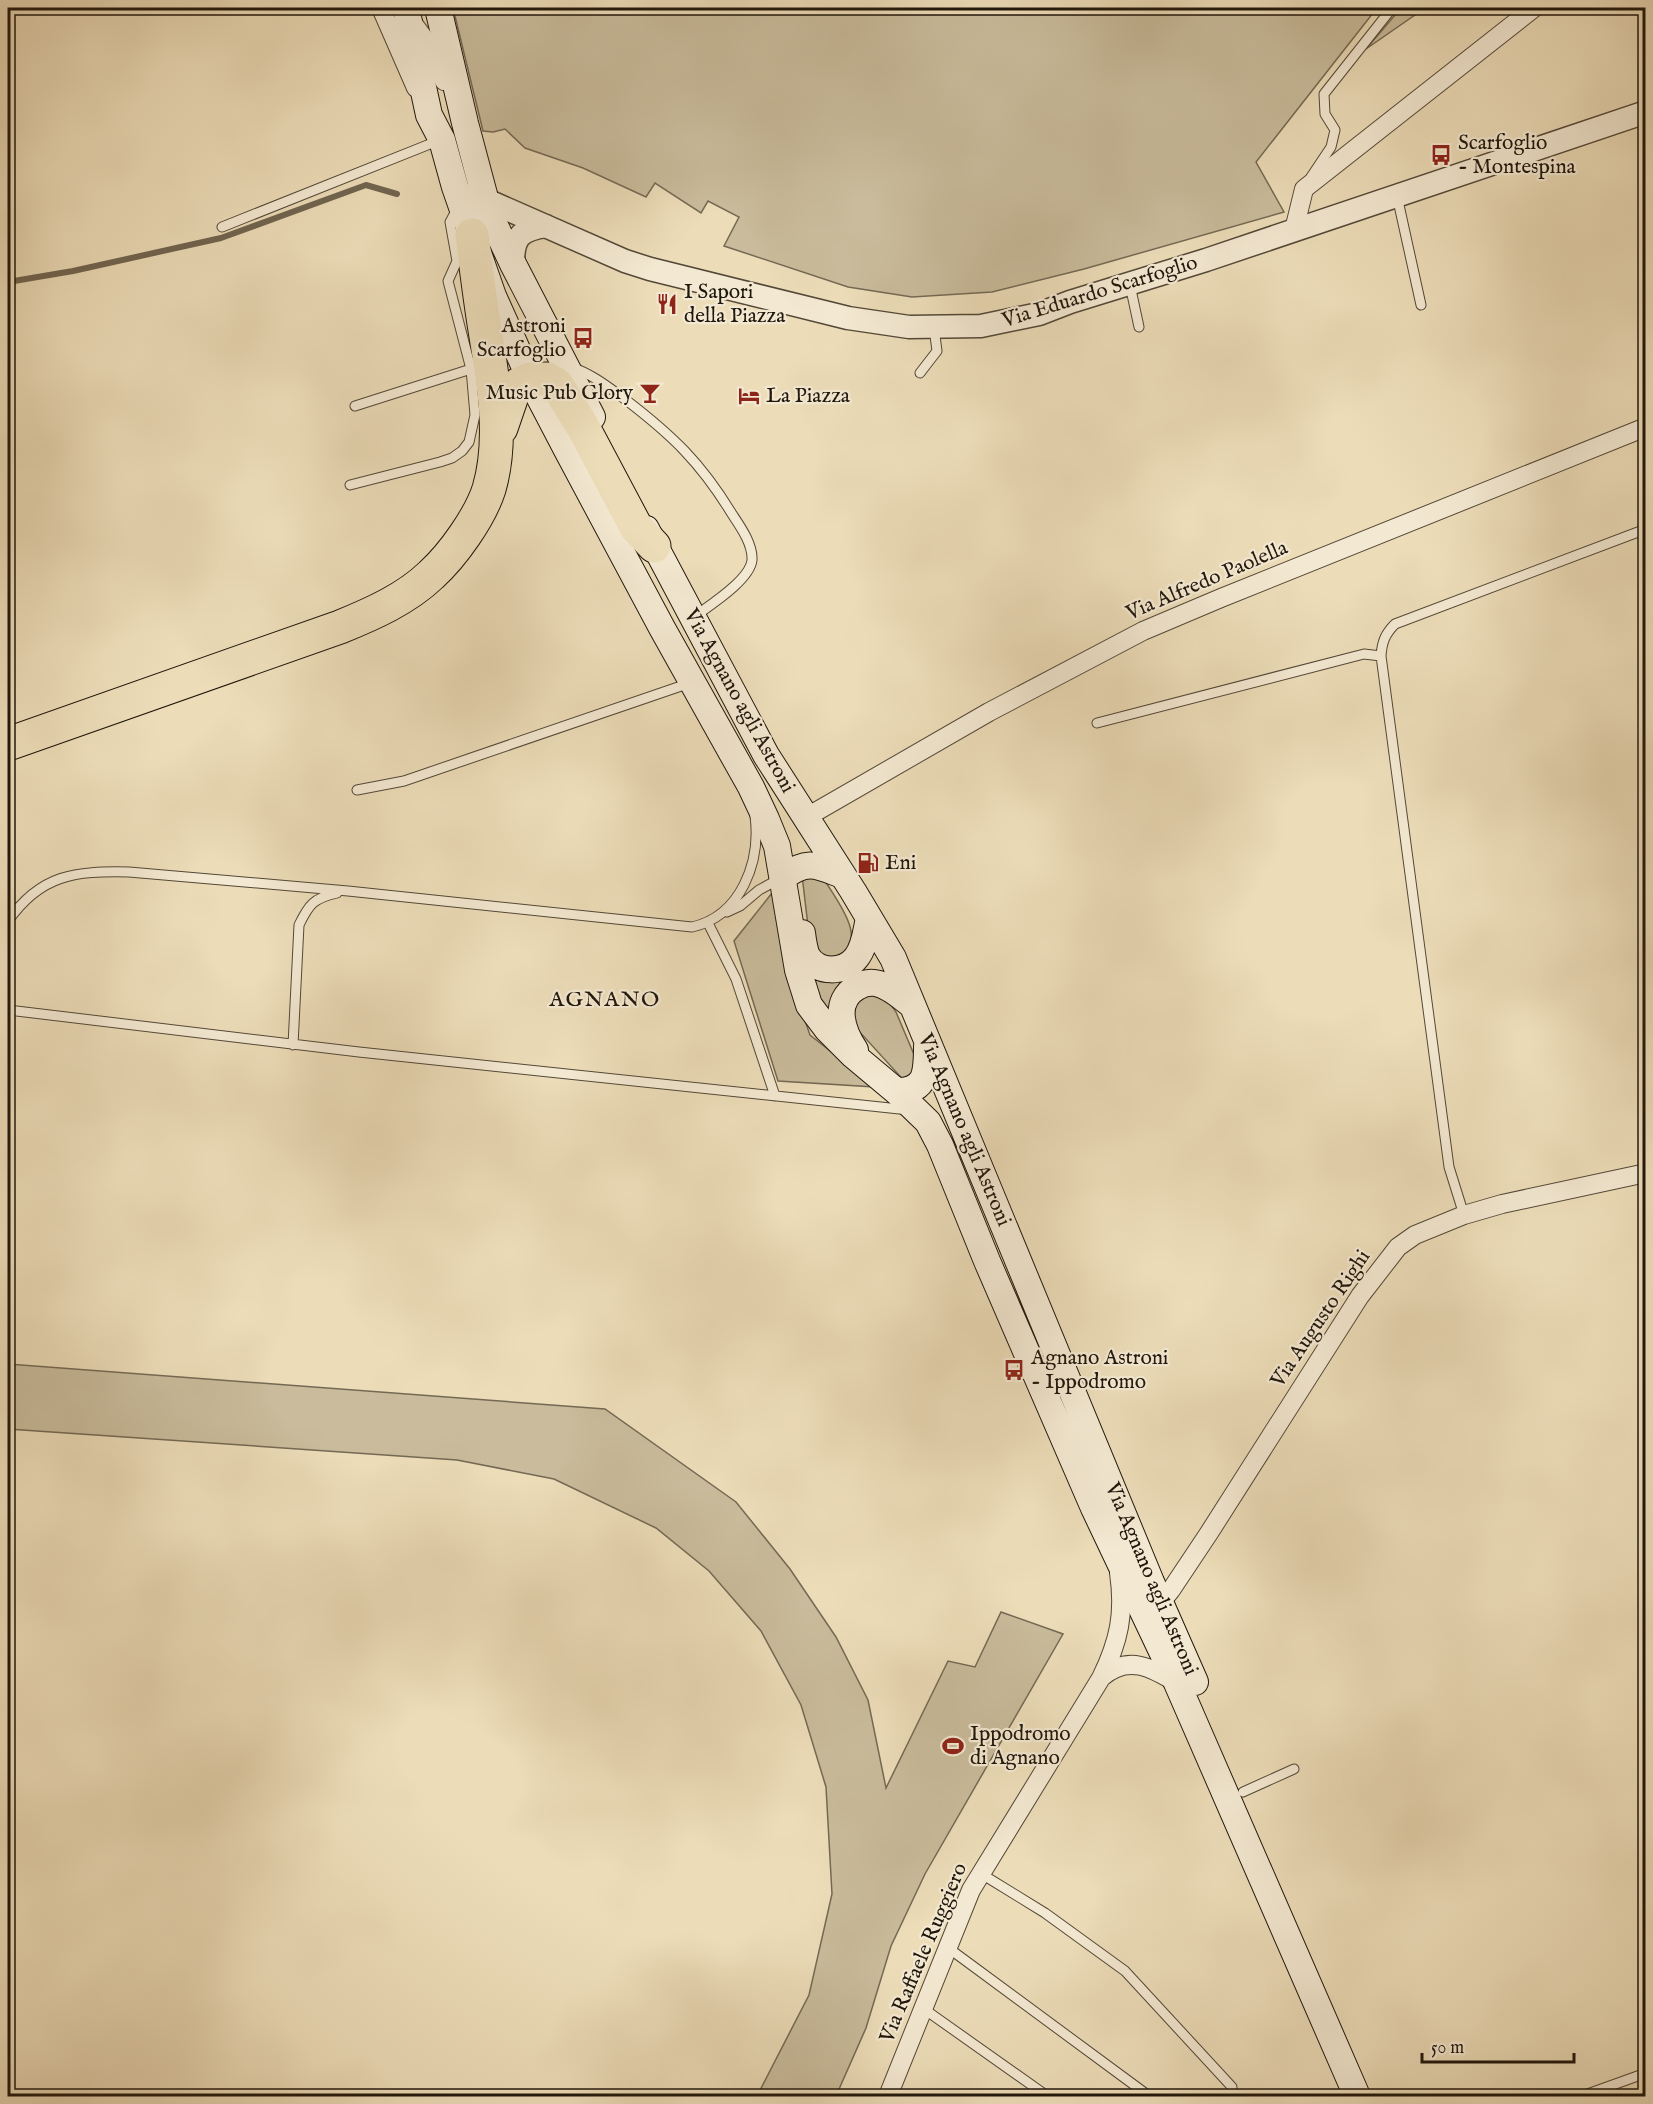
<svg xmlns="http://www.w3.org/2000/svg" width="1653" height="2104" font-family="'IM FELL English',serif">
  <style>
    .green { fill: #c9bb9b; stroke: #746954; stroke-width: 1.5 }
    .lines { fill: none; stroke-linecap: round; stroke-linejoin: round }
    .stream { stroke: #716550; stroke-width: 6 }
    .service-casing { stroke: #534837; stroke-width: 11 }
    .minor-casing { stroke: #534837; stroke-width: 20 }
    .tertiary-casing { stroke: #534837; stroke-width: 25 }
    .secondary-casing { stroke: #20170c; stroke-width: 28 }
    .motorway-casing { stroke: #20170c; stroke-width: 35 }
    .service { stroke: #f3e8d1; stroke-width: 9 }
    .minor { stroke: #f3e8d1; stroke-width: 18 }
    .tertiary { stroke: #f3e8d1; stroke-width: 22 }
    .secondary { stroke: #f3e8d1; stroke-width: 26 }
    .motorway { stroke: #ecdcb8; stroke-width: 33 }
    .labels { text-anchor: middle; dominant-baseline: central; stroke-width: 4.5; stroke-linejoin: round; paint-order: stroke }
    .poi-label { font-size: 21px; fill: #20170c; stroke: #f3e8d1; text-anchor: start }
    .street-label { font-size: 21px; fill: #20170c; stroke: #f3e8d1 }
    .neighbourhood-label { font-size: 22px; letter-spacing: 1.5px; fill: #20170c; stroke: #f3e8d1 }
  </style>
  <rect width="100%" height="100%" fill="#ecdcb8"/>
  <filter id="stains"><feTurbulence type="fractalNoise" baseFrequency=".00333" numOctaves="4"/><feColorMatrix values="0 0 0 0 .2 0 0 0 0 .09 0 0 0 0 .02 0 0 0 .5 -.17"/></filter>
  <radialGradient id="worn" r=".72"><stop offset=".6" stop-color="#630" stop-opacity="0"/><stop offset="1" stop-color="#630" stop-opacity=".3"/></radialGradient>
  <path class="green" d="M 453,8 L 1377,8 L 1256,162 L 1284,212 L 1084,269 L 992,292 L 912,297 L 848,287 L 724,246 L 739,217 L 708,201 L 701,213 L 655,183 L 646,197 L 583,168 L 525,148 L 505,129 L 493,132 L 483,131 Z
    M 1401,8 L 1425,8 L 1366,49 Z
    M 802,875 L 822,876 C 836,900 872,941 836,960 L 823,957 L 810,943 Z
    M 772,893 L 789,975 L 810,1035 L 876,1087 L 778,1081 L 734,941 Z
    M 805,965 L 817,977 L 844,983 L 834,1021 L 817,1002 Z
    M 873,993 L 886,998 L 896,1012 L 918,1064 L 908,1085 L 856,1028 L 851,1010 L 862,996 Z
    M 8,1364 L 605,1409 L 736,1502 L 790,1569 L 836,1637 L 868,1700 L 886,1788 L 948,1661 L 975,1667 L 1001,1612 L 1063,1634 L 925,1874 L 891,1946 L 866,2028 L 836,2096 L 757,2096 L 809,1995 L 832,1894 L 826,1787 L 801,1705 L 761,1631 L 709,1571 L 656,1528 L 554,1479 L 457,1460 L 8,1429 Z"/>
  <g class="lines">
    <path class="stream" d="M 8,282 L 73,271 L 221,238 L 366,185 L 397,194"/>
    <defs>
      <path id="service" d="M 1311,177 L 1331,147 L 1335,130 L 1325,114 L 1324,94 L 1392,8
        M 1397,196 L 1421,305
        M 222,227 L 440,140
        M 1130,285 L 1139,327
        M 571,367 C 592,374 608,387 626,400 C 673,436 701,463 732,514 C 740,526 753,544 752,560 C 750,580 710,605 694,617
        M 920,373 L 937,351 L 934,328
        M 355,406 L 471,369
        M 350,485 L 440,462 L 452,458 L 462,451 L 469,442 L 475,415 L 471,369 L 448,281 L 457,261 L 450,222 L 458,207
        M 1097,723 L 1364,654 L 1381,656
        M 357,790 L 404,781 L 690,683
        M 727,912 L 740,906 L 759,890 L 781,878
        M 8,921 C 41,874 75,871 129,872 L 348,891 L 692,927 C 741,916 761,862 755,816
        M 708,923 L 736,979 L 775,1096
        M 8,1010 L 359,1052 L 909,1110
        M 293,1045 L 299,925 C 309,904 314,898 337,893
        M 1464,1215 L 1449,1167 L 1381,656 C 1382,642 1385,634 1395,624 L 1646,529
        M 1243,1792 L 1294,1769
        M 980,1873 L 1045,1913 L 1125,1971 L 1232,2087
        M 947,1947 L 1149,2096
        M 924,2009 L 1047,2096
        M 1582,2096 L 1646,2073"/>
      <path id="minor" d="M 381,8 L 416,88
        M 410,20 C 428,41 435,56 444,81
        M 1294,230 L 1304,189 L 1534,8
        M 805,818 L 989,712 L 1143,631 L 1221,598 L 1646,427
        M 1155,1610 L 1171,1590 L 1209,1533 L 1360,1296 L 1398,1247 L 1415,1235 L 1464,1215 L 1502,1204 L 1646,1173
        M 1102,1677 C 1128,1654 1152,1668 1177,1683
        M 888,2096 L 971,1890 L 1101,1678 C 1119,1641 1125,1614 1119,1573"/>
      <path id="tertiary" d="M 484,199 L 625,261 L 650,269 L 848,318 L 909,327 L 981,326 L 1039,314 L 1070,302 L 1206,260 L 1646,112
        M 513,264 C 513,238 519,230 546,226"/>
      <path id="secondary" d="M 406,8 L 429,115 L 442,140 L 455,187 L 493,296 L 532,383 L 567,450 L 662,628 L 751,787 L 766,819 L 777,846 L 798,970 L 809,1005 L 827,1029 L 853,1055 L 896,1091 L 928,1122 L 940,1145 L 987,1261 L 1094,1508 L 1177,1683 L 1357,2096
        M 438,8 L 465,123 L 489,213 L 513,264 L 592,417
        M 646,529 L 766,755 L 853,891 L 893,958 L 1151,1582 L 1195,1682
        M 783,877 C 808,859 816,865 842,875
        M 802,933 C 803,941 804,949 807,956 C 818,974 844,973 856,958 C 865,947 866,931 869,918
        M 855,1050 C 842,1031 832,1001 857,987 C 862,984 869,982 875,983 C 889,985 901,997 912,1005
        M 896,1091 C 927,1092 927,1071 927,1046"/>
      <path id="motorway" d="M 501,428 L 513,393 L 519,384 L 530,379 L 547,379 L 557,385 L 584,429 L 636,527 L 654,546
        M 8,744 L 340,627 C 372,614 406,599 431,575 C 453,555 480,517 489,489 C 504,438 493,381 485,330 C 480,299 476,267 472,235"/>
    </defs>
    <use href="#service" class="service-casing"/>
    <use href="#minor" class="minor-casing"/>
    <use href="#tertiary" class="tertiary-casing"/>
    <use href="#secondary" class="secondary-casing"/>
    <use href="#motorway" class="motorway-casing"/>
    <use href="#service" class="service"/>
    <use href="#minor" class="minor"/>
    <use href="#tertiary" class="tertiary"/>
    <use href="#secondary" class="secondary"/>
    <use href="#motorway" class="motorway"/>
  </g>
  <defs>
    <symbol id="bus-bare" viewBox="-9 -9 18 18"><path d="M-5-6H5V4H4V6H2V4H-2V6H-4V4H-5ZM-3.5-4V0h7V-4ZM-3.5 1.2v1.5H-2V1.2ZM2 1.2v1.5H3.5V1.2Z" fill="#8f2418" stroke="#f3e8d1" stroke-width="2.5" paint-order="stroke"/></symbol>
    <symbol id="restaurant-bare" viewBox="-9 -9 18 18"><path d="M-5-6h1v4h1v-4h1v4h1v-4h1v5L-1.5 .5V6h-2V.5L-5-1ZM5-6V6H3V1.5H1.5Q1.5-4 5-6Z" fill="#8f2418" stroke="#f3e8d1" stroke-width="2.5" paint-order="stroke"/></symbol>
    <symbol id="bar-bare" viewBox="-9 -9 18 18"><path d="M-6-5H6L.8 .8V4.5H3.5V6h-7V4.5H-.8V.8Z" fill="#8f2418" stroke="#f3e8d1" stroke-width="2.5" paint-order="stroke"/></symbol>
    <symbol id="hotel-bare" viewBox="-9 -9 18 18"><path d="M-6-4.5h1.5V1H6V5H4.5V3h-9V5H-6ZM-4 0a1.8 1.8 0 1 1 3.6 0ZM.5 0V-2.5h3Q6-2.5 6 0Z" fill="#8f2418" stroke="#f3e8d1" stroke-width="2.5" paint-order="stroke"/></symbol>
    <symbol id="fuel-bare" viewBox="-9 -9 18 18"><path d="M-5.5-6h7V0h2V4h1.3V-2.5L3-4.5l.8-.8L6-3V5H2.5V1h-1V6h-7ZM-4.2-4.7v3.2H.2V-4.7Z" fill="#8f2418" stroke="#f3e8d1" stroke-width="2.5" paint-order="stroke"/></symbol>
    <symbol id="stadium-bare" viewBox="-9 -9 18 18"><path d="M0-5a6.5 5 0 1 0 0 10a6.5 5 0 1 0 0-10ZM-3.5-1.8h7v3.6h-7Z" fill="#8f2418" stroke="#f3e8d1" stroke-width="2.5" paint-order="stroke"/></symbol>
  </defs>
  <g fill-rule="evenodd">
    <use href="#bus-bare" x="1426" y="140" width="30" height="30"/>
    <use href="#restaurant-bare" x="652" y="289" width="30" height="30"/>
    <use href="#bus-bare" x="568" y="323" width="30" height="30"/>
    <use href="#bar-bare" x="635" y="378" width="30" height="30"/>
    <use href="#hotel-bare" x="734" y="381" width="30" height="30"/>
    <use href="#fuel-bare" x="853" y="848" width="30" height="30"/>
    <use href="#bus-bare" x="999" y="1355" width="30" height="30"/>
    <use href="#stadium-bare" x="938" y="1731" width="30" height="30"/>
  </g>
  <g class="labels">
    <g class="poi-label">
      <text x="1458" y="143">Scarfoglio<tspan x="1458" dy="24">- Montespina</tspan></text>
      <text x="684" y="292">I Sapori<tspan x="684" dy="24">della Piazza</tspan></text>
      <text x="566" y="326" text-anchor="end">Astroni<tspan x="566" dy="24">Scarfoglio</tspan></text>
      <text x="633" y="393" text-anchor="end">Music Pub Glory</text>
      <text x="766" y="396">La Piazza</text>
      <text x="885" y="863">Eni</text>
      <text x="1031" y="1358">Agnano Astroni<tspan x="1031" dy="24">- Ippodromo</tspan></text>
      <text x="970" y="1734">Ippodromo<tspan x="970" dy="24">di Agnano</tspan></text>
    </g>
    <g class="street-label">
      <text transform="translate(1100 292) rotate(-17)">Via Eduardo Scarfoglio</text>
      <text transform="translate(1207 581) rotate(-23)">Via Alfredo Paolella</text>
      <text transform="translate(739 701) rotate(61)">Via Agnano agli Astroni</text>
      <text transform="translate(964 1130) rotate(67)">Via Agnano agli Astroni</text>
      <text transform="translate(1321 1319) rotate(-56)">Via Augusto Righi</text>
      <text transform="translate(1151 1579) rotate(67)">Via Agnano agli Astroni</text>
      <text transform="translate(924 1953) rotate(-67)">Via Raffaele Ruggiero</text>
    </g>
    <g class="neighbourhood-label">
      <text x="605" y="1000">AGNANO</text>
    </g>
  </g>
  <rect width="1653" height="2104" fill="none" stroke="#ecdcb8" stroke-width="30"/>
  <rect x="9" y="9" width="1635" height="2086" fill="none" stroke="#20170c" stroke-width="3"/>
  <rect x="15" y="15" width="1623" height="2074" fill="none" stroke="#20170c" stroke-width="1.5"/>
  <path d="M1422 2053v9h152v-9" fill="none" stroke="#20170c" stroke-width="3"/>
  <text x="1431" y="2053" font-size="18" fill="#20170c" stroke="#f3e8d1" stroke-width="4.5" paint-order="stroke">50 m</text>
  <rect width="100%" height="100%" filter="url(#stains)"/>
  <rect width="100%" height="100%" fill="url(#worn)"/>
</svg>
